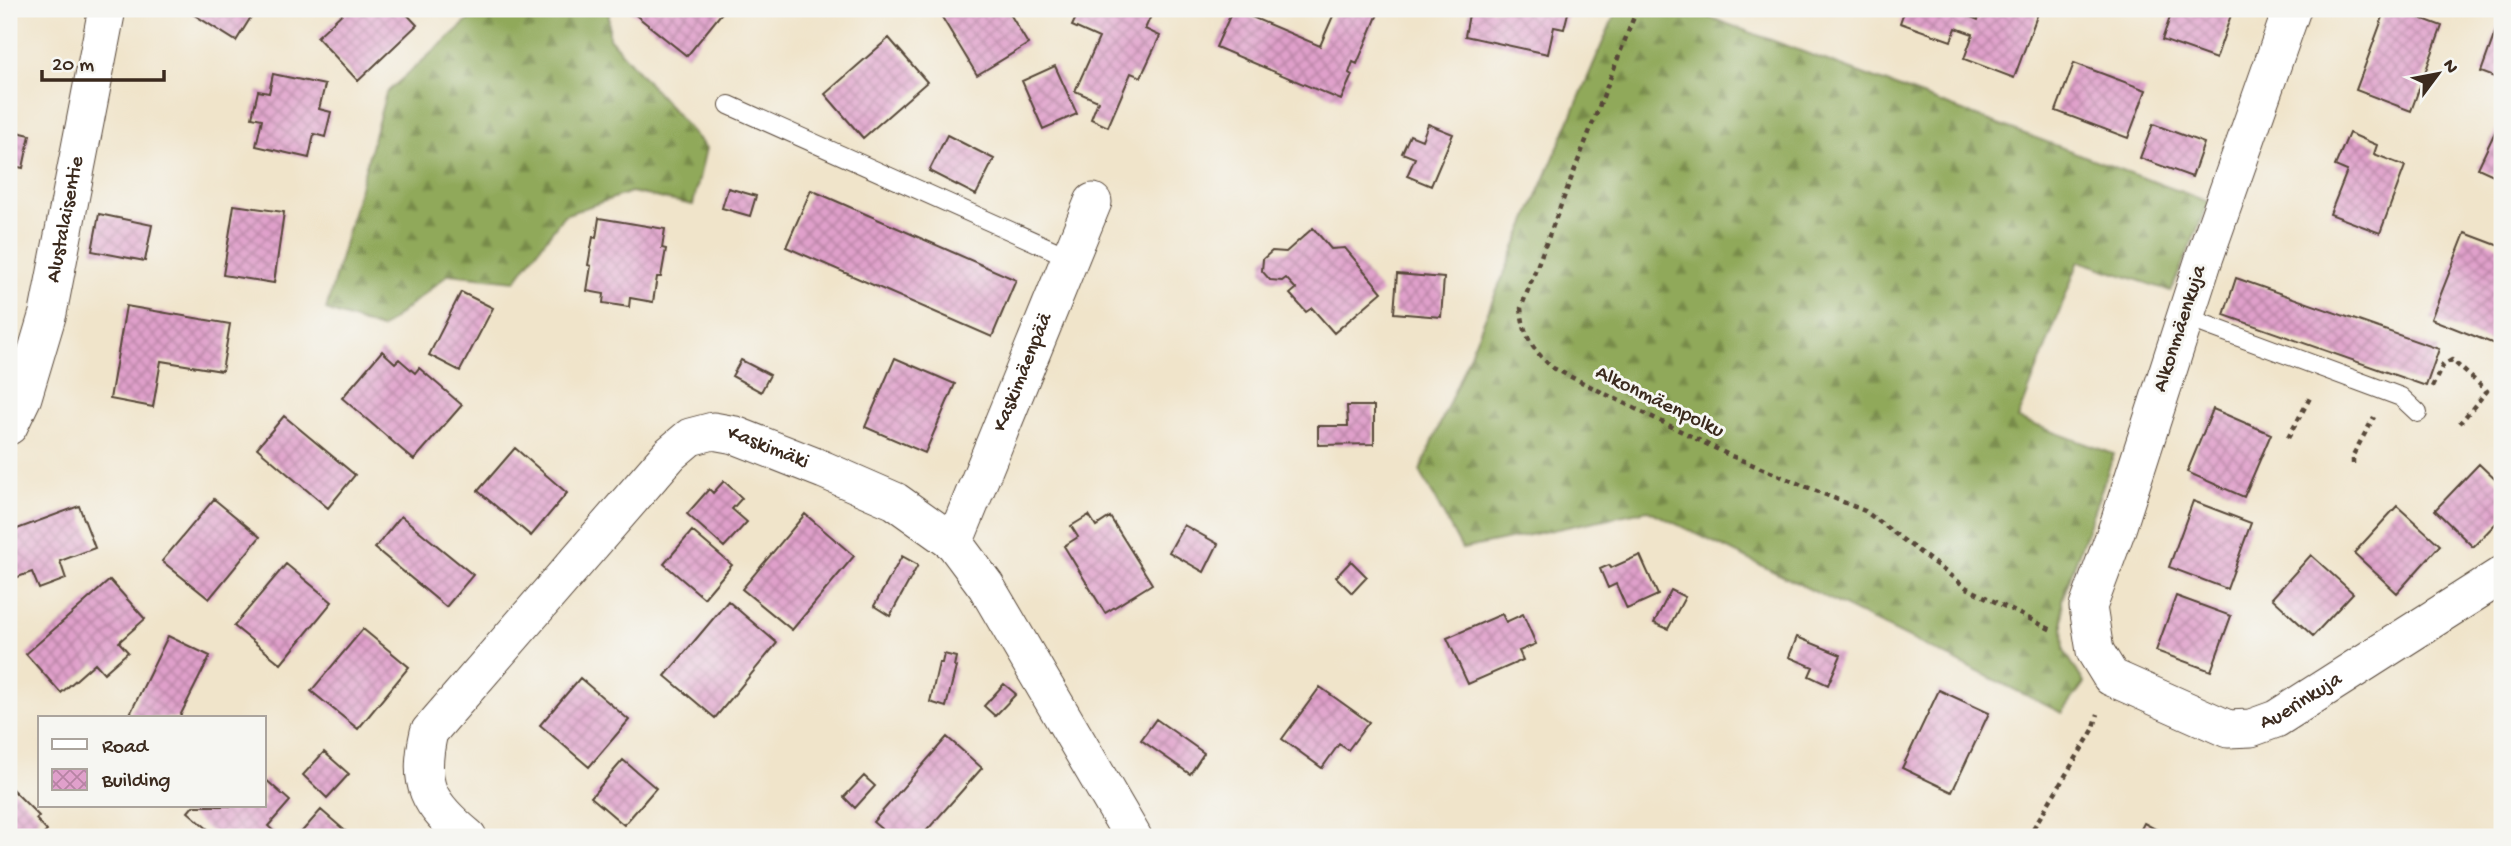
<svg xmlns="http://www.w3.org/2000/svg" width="2511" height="846" font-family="'Gochi Hand',sans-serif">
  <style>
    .forest { fill: url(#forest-firs); stroke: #666a3c; stroke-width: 2 }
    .building { fill: url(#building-cross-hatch) }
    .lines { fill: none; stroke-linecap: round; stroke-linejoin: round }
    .lane-casing { stroke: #564638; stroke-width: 20 }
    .street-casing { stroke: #564638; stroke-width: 39 }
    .path { stroke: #564638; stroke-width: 4.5; stroke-dasharray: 5 5; stroke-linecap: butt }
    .lane { stroke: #fff; stroke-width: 18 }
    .street { stroke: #fff; stroke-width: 37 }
    .labels { text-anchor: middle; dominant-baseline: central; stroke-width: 6; stroke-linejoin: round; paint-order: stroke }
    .street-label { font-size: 21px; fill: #3b2a1e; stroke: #f6f6f2 }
  </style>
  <defs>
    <pattern id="forest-firs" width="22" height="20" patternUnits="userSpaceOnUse" patternTransform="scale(1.75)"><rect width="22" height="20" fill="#90a95a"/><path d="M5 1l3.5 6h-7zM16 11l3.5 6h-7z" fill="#778a4a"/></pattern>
    <pattern id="building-cross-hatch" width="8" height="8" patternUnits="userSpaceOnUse" patternTransform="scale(1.75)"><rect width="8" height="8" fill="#e0a0cb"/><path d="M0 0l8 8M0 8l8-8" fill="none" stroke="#b783a4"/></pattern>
  </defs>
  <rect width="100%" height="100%" fill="#f6f6f2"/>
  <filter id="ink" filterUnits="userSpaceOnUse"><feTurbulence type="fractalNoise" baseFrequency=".0143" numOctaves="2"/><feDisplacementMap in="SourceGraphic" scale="14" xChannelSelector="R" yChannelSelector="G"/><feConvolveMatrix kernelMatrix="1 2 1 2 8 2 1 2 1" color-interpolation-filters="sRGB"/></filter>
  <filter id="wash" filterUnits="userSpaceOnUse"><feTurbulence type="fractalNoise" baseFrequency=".00686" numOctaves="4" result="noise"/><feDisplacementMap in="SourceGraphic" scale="28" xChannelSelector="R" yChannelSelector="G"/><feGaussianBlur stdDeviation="1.57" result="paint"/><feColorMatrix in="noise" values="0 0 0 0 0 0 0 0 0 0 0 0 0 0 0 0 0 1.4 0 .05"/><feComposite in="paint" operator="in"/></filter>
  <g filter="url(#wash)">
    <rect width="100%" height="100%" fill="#f0e4ca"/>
    <path class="forest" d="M 481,9 L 609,9 L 609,38 L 706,148 L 693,205 L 631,192 L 564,215 L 515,281 L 449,274 L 381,329 L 326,310 L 386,93 Z
      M 1617,9 L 1687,9 L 2209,202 L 2171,291 L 2079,261 L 2018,419 L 2114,454 L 2062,600 L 2064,650 L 2084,683 L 2062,713 L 1648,510 L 1462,549 L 1420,471 Z"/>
    <g id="blocks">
      <path class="building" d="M 185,9 L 256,9 L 236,41 Z
        M 347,9 L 402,9 L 417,25 L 358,81 L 317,37 Z
        M 628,9 L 725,9 L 687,56 Z
        M 937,9 L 1007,9 L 1028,44 L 977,75 Z
        M 1080,9 L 1154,9 L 1145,29 L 1160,36 L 1141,77 L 1131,73 L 1108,127 L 1091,119 L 1098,101 L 1075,91 L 1099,38 L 1072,26 Z
        M 1233,9 L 1320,46 L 1336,9 L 1380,9 L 1357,64 L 1353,62 L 1349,73 L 1352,75 L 1341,100 L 1216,47 Z
        M 1470,9 L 1569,9 L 1564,29 L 1554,27 L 1548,54 L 1465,36 Z
        M 1905,9 L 1962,9 L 1961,13 L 1978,20 L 1982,9 L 2026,9 L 2038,13 L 2014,78 L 1964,59 L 1973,34 L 1956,28 L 1951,41 L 1900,23 Z
        M 2173,9 L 2233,9 L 2216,59 L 2162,40 Z
        M 2386,9 L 2396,9 L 2442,26 L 2411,111 L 2356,90 Z
        M 2500,19 L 2502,20 L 2502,80 L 2481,72 Z
        M 889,38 L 927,82 L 863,138 L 825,94 Z
        M 2074,63 L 2146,90 L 2128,138 L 2056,111 Z
        M 1055,66 L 1077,114 L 1043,129 L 1022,81 Z
        M 273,74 L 325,85 L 319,109 L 331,112 L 325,137 L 314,134 L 309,158 L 256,146 L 262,119 L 252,117 L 258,91 L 269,93 Z
        M 2502,117 L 2502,179 L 2478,168 Z
        M 1428,124 L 1453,134 L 1431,186 L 1407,176 L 1415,158 L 1402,153 L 1410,135 L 1422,140 Z
        M 2153,124 L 2204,143 L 2192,177 L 2140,158 Z
        M 9,130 L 30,135 L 23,168 L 9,165 Z
        M 2349,133 L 2377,145 L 2374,154 L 2405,166 L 2380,233 L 2330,214 L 2347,171 L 2335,166 Z
        M 947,135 L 994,159 L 976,195 L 929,171 Z
        M 728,188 L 756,196 L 750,216 L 722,208 Z
        M 811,190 L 1016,280 L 992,337 L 786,247 Z
        M 234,205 L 284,212 L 274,283 L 223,275 Z
        M 99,214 L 152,225 L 145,261 L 92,251 Z
        M 599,218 L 665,229 L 662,248 L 666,249 L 661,277 L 657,277 L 653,302 L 630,298 L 629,307 L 603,303 L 604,294 L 587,291 L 591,266 L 588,265 L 593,237 L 596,238 Z
        M 1313,228 L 1331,249 L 1345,248 L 1382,292 L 1334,333 L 1312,308 L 1306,312 L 1290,294 L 1296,289 L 1286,278 L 1282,281 L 1270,280 L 1262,271 L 1263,259 L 1272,251 L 1286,252 Z
        M 2465,233 L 2502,247 L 2502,347 L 2431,319 Z
        M 1397,274 L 1444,278 L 1441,317 L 1394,313 Z
        M 2236,278 L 2439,349 L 2426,386 L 2224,315 Z
        M 461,292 L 493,308 L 460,371 L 429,355 Z
        M 126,306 L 230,324 L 222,371 L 161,361 L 153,407 L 110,399 Z
        M 382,351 L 395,363 L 399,359 L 415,373 L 419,368 L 462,405 L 414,460 L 342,398 Z
        M 895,358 L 955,384 L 925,453 L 865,427 Z
        M 741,360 L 770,375 L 761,392 L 732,376 Z
        M 1347,406 L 1374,406 L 1374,444 L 1318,445 L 1318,426 L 1348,426 Z
        M 2213,409 L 2271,434 L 2244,497 L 2187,472 Z
        M 284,416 L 355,475 L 328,508 L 257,448 Z
        M 515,448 L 567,493 L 531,536 L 478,491 Z
        M 2479,464 L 2502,486 L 2502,517 L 2473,547 L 2435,510 Z
        M 724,481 L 742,498 L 732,509 L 747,522 L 724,547 L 687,514 L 709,489 L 713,493 Z
        M 214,499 L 260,537 L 209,599 L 162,561 Z
        M 2193,501 L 2251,523 L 2227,589 L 2169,567 Z
        M 79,506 L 95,548 L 60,561 L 66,579 L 39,589 L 32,572 L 9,580 L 9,532 Z
        M 2397,506 L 2440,545 L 2397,593 L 2354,553 Z
        M 805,514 L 854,556 L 792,630 L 742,589 Z
        M 1089,515 L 1096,526 L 1110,517 L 1152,584 L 1105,613 L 1064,546 L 1078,537 L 1071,526 Z
        M 401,516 L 473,575 L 446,607 L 375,548 Z
        M 1184,525 L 1218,544 L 1204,572 L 1169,552 Z
        M 692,531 L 732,565 L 704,598 L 664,564 Z
        M 1640,555 L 1658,595 L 1627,609 L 1616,584 L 1608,588 L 1600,569 L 1609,565 L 1611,568 Z
        M 2311,555 L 2353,593 L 2313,636 L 2272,598 Z
        M 902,556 L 918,565 L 890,616 L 874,606 Z
        M 1351,561 L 1367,577 L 1352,593 L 1336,577 Z
        M 286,564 L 332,602 L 281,664 L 234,626 Z
        M 110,580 L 145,619 L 119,642 L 128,652 L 104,673 L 95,663 L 61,693 L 26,654 Z
        M 1671,590 L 1685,597 L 1668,629 L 1654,623 Z
        M 2176,596 L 2231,616 L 2211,671 L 2156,651 Z
        M 728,601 L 777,643 L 715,718 L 665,676 Z
        M 1502,614 L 1506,622 L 1523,614 L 1536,644 L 1519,651 L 1523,660 L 1468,684 L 1447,638 Z
        M 363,629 L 409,667 L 358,729 L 311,691 Z
        M 168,636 L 210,656 L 179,718 L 128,718 Z
        M 1797,637 L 1841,655 L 1828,685 L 1809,676 L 1813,667 L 1789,657 Z
        M 944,654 L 956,657 L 954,666 L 956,667 L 946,707 L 930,702 L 939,663 L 942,663 Z
        M 580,678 L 629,720 L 589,767 L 540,725 Z
        M 1004,684 L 1016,694 L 995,716 L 984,706 Z
        M 1320,687 L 1369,722 L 1348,750 L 1339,744 L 1322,768 L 1282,739 Z
        M 1939,690 L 1989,713 L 1952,792 L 1902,768 Z
        M 1156,719 L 1204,753 L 1190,774 L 1141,740 Z
        M 947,737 L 982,768 L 921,837 L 891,837 L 873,822 Z
        M 324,752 L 349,774 L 327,798 L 303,775 Z
        M 623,760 L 656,788 L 624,825 L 591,797 Z
        M 864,776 L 875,786 L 855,808 L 844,797 Z
        M 264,778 L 290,801 L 268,826 L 280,837 L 217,837 L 188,812 L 193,806 L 264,806 Z
        M 9,786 L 39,816 L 36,819 L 47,831 L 41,837 L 9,837 Z
        M 321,810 L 350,835 L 348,837 L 297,837 Z
        M 2144,823 L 2170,837 L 2137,837 Z"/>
    </g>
  </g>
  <g filter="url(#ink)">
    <use href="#blocks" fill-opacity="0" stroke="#564638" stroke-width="2"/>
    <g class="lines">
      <defs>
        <path id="lane" d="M 729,105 L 1071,258
          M 2185,317 L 2401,397 L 2418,413"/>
        <g id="street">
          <path id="s1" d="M 2292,9 L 2203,262 L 2118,526 L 2088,607 L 2095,651 L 2111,677 L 2228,729 L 2251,728 L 2276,719 L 2502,575"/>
          <path id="s2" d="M 9,426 L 23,397 L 48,313 L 107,9"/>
          <path id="s3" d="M 954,543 L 1093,202"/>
          <path id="s4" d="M 468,837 C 427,803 417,785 429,732 L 670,454 L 690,437 L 713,431 L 735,435 L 824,470 L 895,501 L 954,543 L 986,586 L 1133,837"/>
        </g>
      </defs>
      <use href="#lane" class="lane-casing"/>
      <use href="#street" class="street-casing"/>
      <path class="path" d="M 1637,9 L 1521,308 C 1524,338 1532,349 1553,368 L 1729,455 L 1865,511 L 1967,588 L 2052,630
        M 2432,387 L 2443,365 L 2452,360 L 2487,391 L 2460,423
        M 2288,438 L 2311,396
        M 2353,464 L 2353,455 L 2374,417
        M 2028,837 L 2093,730 L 2098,714"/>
      <use href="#lane" class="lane"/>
      <use href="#street" class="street"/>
    </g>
  </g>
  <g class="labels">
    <g class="street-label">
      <text stroke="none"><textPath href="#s2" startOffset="215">Alustalaisentie</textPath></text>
      <text transform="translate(2181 329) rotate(-72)">Alkonmäenkuja</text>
      <text stroke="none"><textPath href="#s3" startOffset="184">Kaskimäenpää</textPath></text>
      <text transform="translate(1659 403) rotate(26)">Alkonmäenpolku</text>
      <text stroke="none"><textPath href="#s4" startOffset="597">Kaskimäki</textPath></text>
      <text stroke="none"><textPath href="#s1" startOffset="915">Auerinkuja</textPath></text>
    </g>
  </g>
  <rect width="2511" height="846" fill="none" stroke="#f6f6f2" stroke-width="35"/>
  <rect x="38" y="716" width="228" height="91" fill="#f6f6f2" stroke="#aba49d" stroke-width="2"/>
  <rect x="52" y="739" width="35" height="10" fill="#ffffff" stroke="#aba49d" stroke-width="2"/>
  <text x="102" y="752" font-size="21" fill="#3b2a1e">Road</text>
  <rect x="52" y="769" width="35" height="21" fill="url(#building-cross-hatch)" stroke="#aba49d" stroke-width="2"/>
  <text x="102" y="786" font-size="21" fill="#3b2a1e">Building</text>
  <g transform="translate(2438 74) rotate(58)" stroke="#f6f6f2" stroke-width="5" paint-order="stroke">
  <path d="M0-5L12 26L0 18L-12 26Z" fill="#3b2a1e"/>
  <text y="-10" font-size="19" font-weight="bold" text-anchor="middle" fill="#3b2a1e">N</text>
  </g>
  <path d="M42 70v10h122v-10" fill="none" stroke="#3b2a1e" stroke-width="3.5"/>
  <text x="52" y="70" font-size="21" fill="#3b2a1e" stroke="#f6f6f2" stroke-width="5" paint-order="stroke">20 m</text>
</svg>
